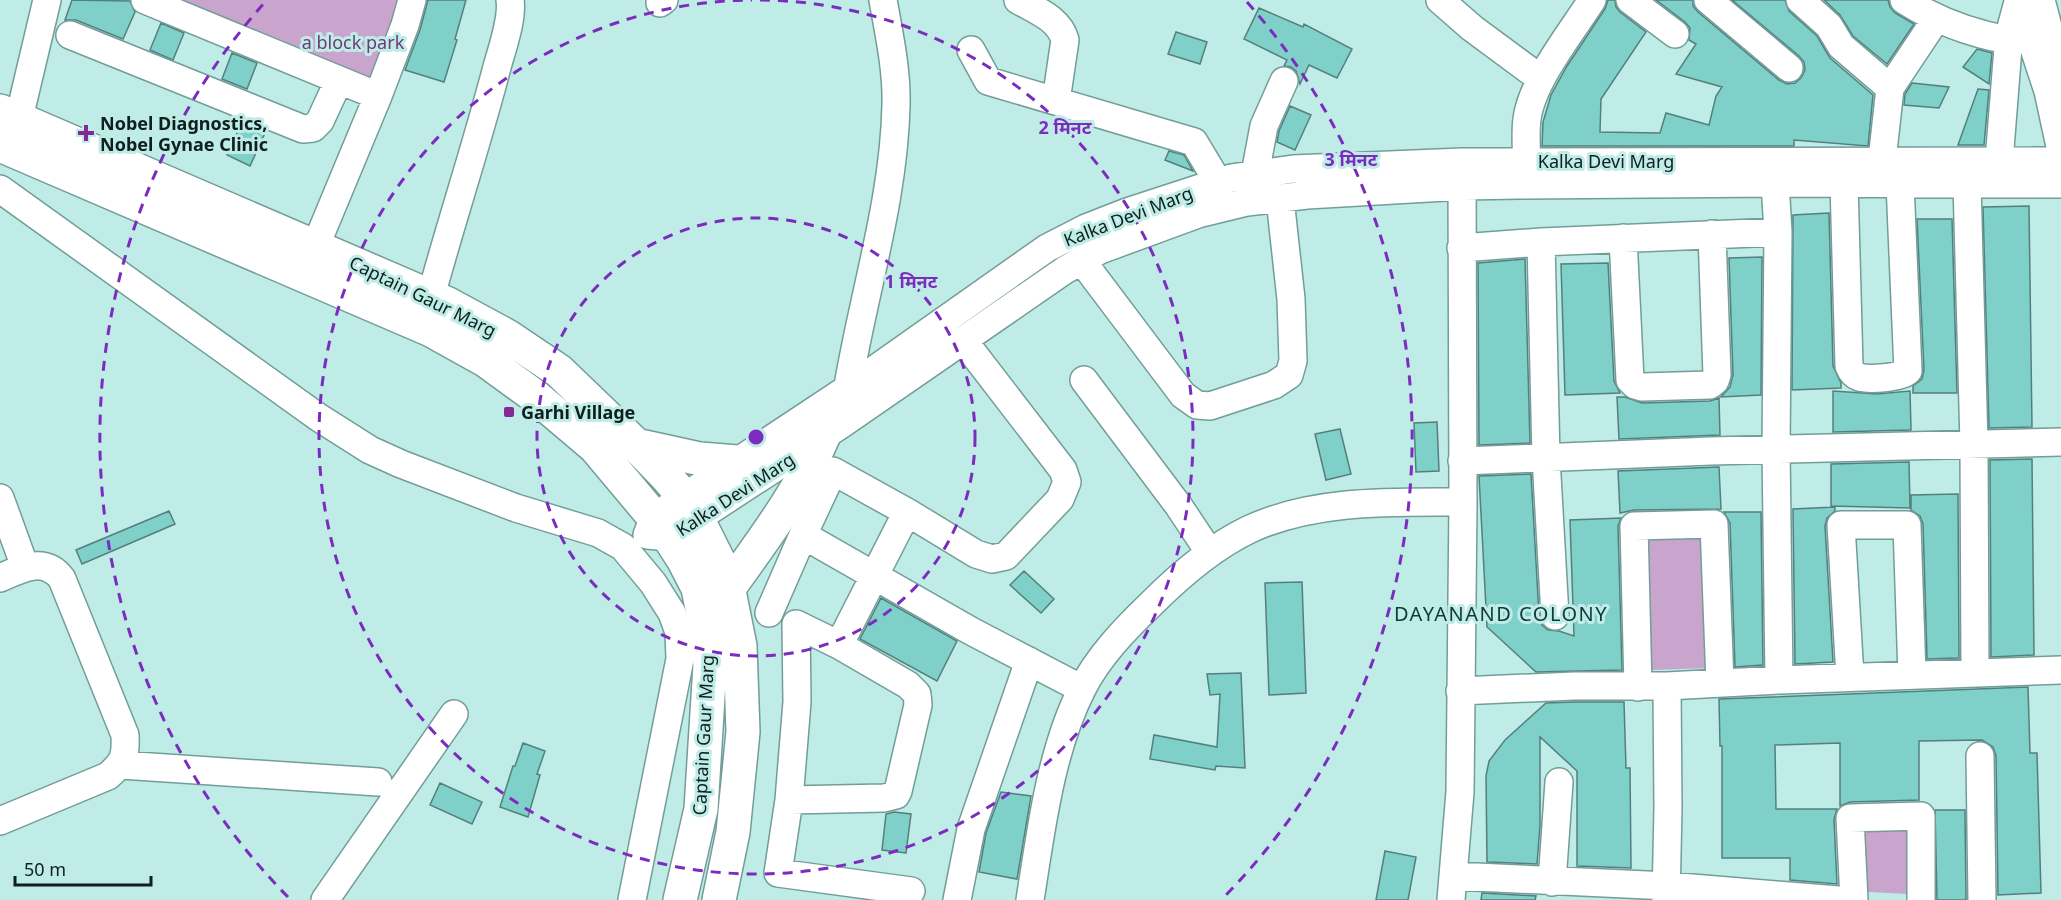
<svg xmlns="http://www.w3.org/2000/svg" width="2061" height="900" font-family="'Noto Sans','Noto Sans Devanagari',sans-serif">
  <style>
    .green { fill: #c9a4cd }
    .building { fill: #7ed0c9; stroke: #557f7c; stroke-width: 1.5 }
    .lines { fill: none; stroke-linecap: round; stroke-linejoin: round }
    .minor-casing { stroke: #729d99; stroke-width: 30 }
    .major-casing { stroke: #729d99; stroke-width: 36 }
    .minor { stroke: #fff; stroke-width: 27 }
    .major { stroke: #fff; stroke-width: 33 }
    .ring { fill: none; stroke: #7b2cbf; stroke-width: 3; stroke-dasharray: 10 8 }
    .poi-dot { fill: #862893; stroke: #bfece7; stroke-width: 2 }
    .labels { text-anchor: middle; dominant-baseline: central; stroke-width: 6; stroke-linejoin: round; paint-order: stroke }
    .park-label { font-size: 18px; fill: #6e3a75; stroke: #bfece7 }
    .poi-label { font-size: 18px; font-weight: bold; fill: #0e1f1e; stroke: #bfece7; text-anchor: start }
    .street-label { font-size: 18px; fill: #0e1f1e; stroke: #bfece7 }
    .neighbourhood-label { font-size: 20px; letter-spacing: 1.5px; fill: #0e3a37; stroke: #bfece7 }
    .centre { fill: #7b2cbf; stroke: #bfece7; stroke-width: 3 }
    .ring-label { font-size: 18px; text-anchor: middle; font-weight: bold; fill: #7b2cbf; stroke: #bfece7; stroke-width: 6; stroke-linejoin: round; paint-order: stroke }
  </style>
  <rect width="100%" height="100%" fill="#bfece7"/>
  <path class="green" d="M 145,0 L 412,0 L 378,96 Z
    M 1709,533 L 1714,668 L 1651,670 L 1647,535 Z
    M 1907,824 L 1909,894 L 1867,892 L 1863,826 Z"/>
  <path class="building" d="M 72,0 L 130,1 L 135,12 L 123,39 L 76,20 L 65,20 Z
    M 428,0 L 466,0 L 455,39 L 457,40 L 444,82 L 405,70 L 420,30 Z
    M 1608,0 L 1615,0 L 1616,7 L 1620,12 L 1646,32 L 1601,99 L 1600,132 L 1660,133 L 1666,113 L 1709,125 L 1716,96 L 1722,87 L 1676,74 L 1696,44 L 1689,40 L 1690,28 L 1685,22 L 1656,0 L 1693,0 L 1693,6 L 1698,12 L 1779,80 L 1787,84 L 1795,83 L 1801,78 L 1805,70 L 1804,62 L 1799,56 L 1732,0 L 1785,0 L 1789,11 L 1817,36 L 1830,58 L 1873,95 L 1868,146 L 1794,140 L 1794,146 L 1542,146 L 1543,122 L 1551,95 L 1567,66 L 1605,9 Z
    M 1824,0 L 1888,0 L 1890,7 L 1895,13 L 1914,24 L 1887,64 L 1853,36 L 1840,15 Z
    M 1259,8 L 1303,27 L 1304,24 L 1352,49 L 1337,78 L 1309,65 L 1300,84 L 1296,71 L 1291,67 L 1284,66 L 1287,60 L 1244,39 Z
    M 161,23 L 184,33 L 173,60 L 150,50 Z
    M 1176,32 L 1207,42 L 1200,64 L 1168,54 Z
    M 1977,49 L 1992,53 L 1989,84 L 1963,67 Z
    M 232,53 L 257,63 L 247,89 L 222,79 Z
    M 1912,83 L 1949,87 L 1939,108 L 1904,105 L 1905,94 Z
    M 1978,89 L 1989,90 L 1984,145 L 1958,145 Z
    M 1290,106 L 1311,115 L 1295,150 L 1277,142 L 1279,131 Z
    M 242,122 L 266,131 L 250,166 L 227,155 Z
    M 1169,151 L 1184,155 L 1193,171 L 1165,160 Z
    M 2029,206 L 2032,427 L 1989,428 L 1983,207 Z
    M 1829,213 L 1833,366 L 1841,383 L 1841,388 L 1792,390 L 1793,215 Z
    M 1917,219 L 1952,219 L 1957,393 L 1913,393 L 1913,386 L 1922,379 L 1924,370 Z
    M 1762,257 L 1761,395 L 1721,397 L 1730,387 L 1733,375 L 1729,258 Z
    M 1525,259 L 1530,443 L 1479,445 L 1478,263 Z
    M 1608,263 L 1614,381 L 1620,393 L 1565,395 L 1561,264 Z
    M 1833,391 L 1877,394 L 1910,391 L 1911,430 L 1833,432 Z
    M 1617,397 L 1625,397 L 1642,403 L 1710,401 L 1719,398 L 1720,435 L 1619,439 Z
    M 1437,422 L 1439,471 L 1416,472 L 1414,423 Z
    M 1340,429 L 1351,474 L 1326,480 L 1315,434 Z
    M 2032,459 L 2034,655 L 1991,657 L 1990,460 Z
    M 1909,462 L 1910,508 L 1831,506 L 1831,464 Z
    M 1719,467 L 1721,509 L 1634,510 L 1620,513 L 1618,471 Z
    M 1531,474 L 1539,615 L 1542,625 L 1548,630 L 1559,631 L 1574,636 L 1570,520 L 1621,518 L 1618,526 L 1622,670 L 1536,672 L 1487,627 L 1479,476 Z
    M 1958,494 L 1959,658 L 1927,659 L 1923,524 L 1920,516 L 1911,510 L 1911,495 Z
    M 1835,507 L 1835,511 L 1827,518 L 1825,526 L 1833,662 L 1795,664 L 1793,509 Z
    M 169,511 L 175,524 L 82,564 L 76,550 Z
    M 1724,512 L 1761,512 L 1763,665 L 1735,667 L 1730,523 Z
    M 1024,571 L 1054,599 L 1041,613 L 1010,585 Z
    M 1302,582 L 1306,693 L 1269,695 L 1265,583 Z
    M 881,598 L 957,641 L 937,681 L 860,639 Z
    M 1241,673 L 1245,768 L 1216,766 L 1215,770 L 1150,759 L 1154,735 L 1217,747 L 1220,694 L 1210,695 L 1207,674 Z
    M 2028,687 L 2030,753 L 2037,753 L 2041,893 L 1998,895 L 1996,756 L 1993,747 L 1982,740 L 1919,741 L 1919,800 L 1850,802 L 1840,806 L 1840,743 L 1775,745 L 1776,809 L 1837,809 L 1834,819 L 1837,884 L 1790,880 L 1790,858 L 1722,858 L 1722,746 L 1720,746 L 1719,699 Z
    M 1574,702 L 1624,702 L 1626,768 L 1630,768 L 1631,868 L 1577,866 L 1577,771 L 1540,737 L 1540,826 L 1537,864 L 1487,862 L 1486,776 L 1489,761 L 1505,740 L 1546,703 Z
    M 523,743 L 545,751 L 537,774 L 540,775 L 528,817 L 500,807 L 513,766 L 515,766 Z
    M 440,783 L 482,802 L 472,824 L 430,805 Z
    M 1001,792 L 1031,796 L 1017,879 L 979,872 L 986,833 Z
    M 1935,810 L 1965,810 L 1966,900 L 1937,900 Z
    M 894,812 L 911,814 L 906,853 L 882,850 L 886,814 Z
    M 1385,851 L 1416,857 L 1408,900 L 1376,900 Z
    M 1482,893 L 1536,896 L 1535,900 L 1481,900 Z"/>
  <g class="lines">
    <defs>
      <path id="minor" d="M 145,0 L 378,96
        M 1018,0 C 1035,10 1059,18 1065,40 L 1056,101
        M 1440,0 L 1472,28 L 1541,79
        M 1630,0 L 1675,34
        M 1708,0 L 1789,68
        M 1800,0 L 1829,26 L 1841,46 L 1890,88
        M 1904,0 C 1937,21 1969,33 2008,40
        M 2018,0 L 2048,91 L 2061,151
        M 2041,0 L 2061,76
        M 660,3 L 664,0
        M 70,35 L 303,129 L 313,128 L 320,121 L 339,80
        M 971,50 L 988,81 L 1194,142 L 1218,182
        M 19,118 L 47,0
        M 1882,160 L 1890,88 L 1936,19
        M 1526,161 C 1527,148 1525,133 1527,119 C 1532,81 1571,33 1592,0
        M 1999,161 L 2009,35 L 2018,2
        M 2061,161 L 1462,162 L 1293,169 L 1231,178 L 1127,212 L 1086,228 L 1047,248 L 847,389 L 654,517 L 647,535 L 669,537 L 842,424 L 1065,270 L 1100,250 L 1198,214 L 1247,202 L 1307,195 L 1463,186 L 1519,185 L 1775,183 L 2061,184
        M 1255,174 L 1264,126 L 1284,81
        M 1775,183 L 1778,232 L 1776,449 L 1779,680
        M 1844,183 L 1849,366 C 1851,371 1853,375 1859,377 C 1868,380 1901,378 1908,371 L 1900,183
        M 1967,183 L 1974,445 L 1975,672
        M 0,189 L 318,417 L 370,450 L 401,464 L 516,508 L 598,533 L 623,547 L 653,583 L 672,613 L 679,632 L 680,659 L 632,900
        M 1623,238 L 1630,380 L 1635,385 L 1642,387 L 1710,385 L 1715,381 L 1717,375 L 1712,234
        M 1541,242 L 1546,458 L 1555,616
        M 316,245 L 378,96 L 405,25 L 412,0
        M 1461,248 L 1541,242 L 1778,232
        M 1082,261 L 1183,395 L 1197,405 L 1210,406 L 1274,385 L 1289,375 L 1293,361 L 1291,299 L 1280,199
        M 431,296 C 452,219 477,144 497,67 C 502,49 513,18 510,0
        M 963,340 L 1063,470 L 1067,482 L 1060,499 L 1006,556 L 992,559 L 976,554 L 907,512 L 833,471 L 803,535 L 971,631 L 1082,689
        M 1084,380 L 1178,505 L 1210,553
        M 846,398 C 861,301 894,204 896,105 C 897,70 889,34 883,0
        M 1462,461 L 1711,451 L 2061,442
        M 0,498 L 25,567
        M 0,578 C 22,568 45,556 62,579 L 125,735 C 126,757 124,762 108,776 L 0,821
        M 769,613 L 803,535
        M 839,645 L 796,624 L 797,702 L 789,800 L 884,798 L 896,795 L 898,791 L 918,705 L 917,694 L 908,685 L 839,645 L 907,512
        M 1850,677 L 1841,525 L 1907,525 L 1912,675
        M 1638,687 L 1634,526 L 1714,524 L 1720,683
        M 1460,691 L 1574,686 L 1667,686 L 1779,680 L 2061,670
        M 1980,756 L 1982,900
        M 121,765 L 378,782
        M 789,800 L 778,873 L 911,891
        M 1454,876 L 1668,886 L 1838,900
        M 1552,882 L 1559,782
        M 325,900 L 454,714
        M 957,900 L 971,829 L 1029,661
        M 1030,900 C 1041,831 1050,752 1082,689 C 1098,657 1125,629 1151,604 C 1179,576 1211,548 1248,530 C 1313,499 1392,502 1463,502
        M 1451,900 L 1460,792 L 1463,502 L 1462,170
        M 1666,900 L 1668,808 L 1667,686
        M 1854,900 L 1850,818 L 1921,816 L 1921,900"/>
      <path id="major" d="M 0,111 L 448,304 L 507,336 L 559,371 L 636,445 L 665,475 L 685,498 L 697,518 L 726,576 L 740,646 L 743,732 L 733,832 L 719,900
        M 0,145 L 431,330 L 485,360 L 536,397 L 595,447 L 663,528 L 683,559 L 698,588 L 706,629 L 710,665 L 701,809 L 680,900
        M 636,445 L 700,459 L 737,462
        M 729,588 C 763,540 800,492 823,437"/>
    </defs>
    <use href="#minor" class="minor-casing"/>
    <use href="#major" class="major-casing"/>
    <use href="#minor" class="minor"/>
    <use href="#major" class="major"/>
  </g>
  <g class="ring">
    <circle cx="756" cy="437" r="219"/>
    <path d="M760 0A437 437 0 1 1 752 0"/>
    <path d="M288 897A656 656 0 0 1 265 2M1247 2A656 656 0 0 1 1224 897"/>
  </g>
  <g class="poi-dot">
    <path d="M83 124h6v6h6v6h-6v6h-6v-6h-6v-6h6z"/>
    <rect x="503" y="406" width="12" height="12" rx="3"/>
  </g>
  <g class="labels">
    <g class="park-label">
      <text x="353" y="42">a block park</text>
    </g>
    <g class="poi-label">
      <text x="100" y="123">Nobel Diagnostics,<tspan x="100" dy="21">Nobel Gynae Clinic</tspan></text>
      <text x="521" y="412">Garhi Village</text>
    </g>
    <g class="street-label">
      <text x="1606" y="161">Kalka Devi Marg</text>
      <text transform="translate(1128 216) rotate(-21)">Kalka Devi Marg</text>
      <text transform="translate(423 296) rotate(26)">Captain Gaur Marg</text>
      <text transform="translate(735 494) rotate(-33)">Kalka Devi Marg</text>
      <text transform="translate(703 735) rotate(-87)">Captain Gaur Marg</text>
    </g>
    <g class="neighbourhood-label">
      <text x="1501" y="613">DAYANAND COLONY</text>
    </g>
  </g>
  <circle cx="756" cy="437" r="9" class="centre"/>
  <g class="ring-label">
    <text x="1065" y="134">2 मिनट</text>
    <text x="1351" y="166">3 मिनट</text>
    <text x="911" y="288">1 मिनट</text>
  </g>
  <path d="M15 876v9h136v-9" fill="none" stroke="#0e1f1e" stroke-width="3"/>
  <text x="24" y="876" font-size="18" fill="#0e1f1e" stroke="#bfece7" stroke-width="4.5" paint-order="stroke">50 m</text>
</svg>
